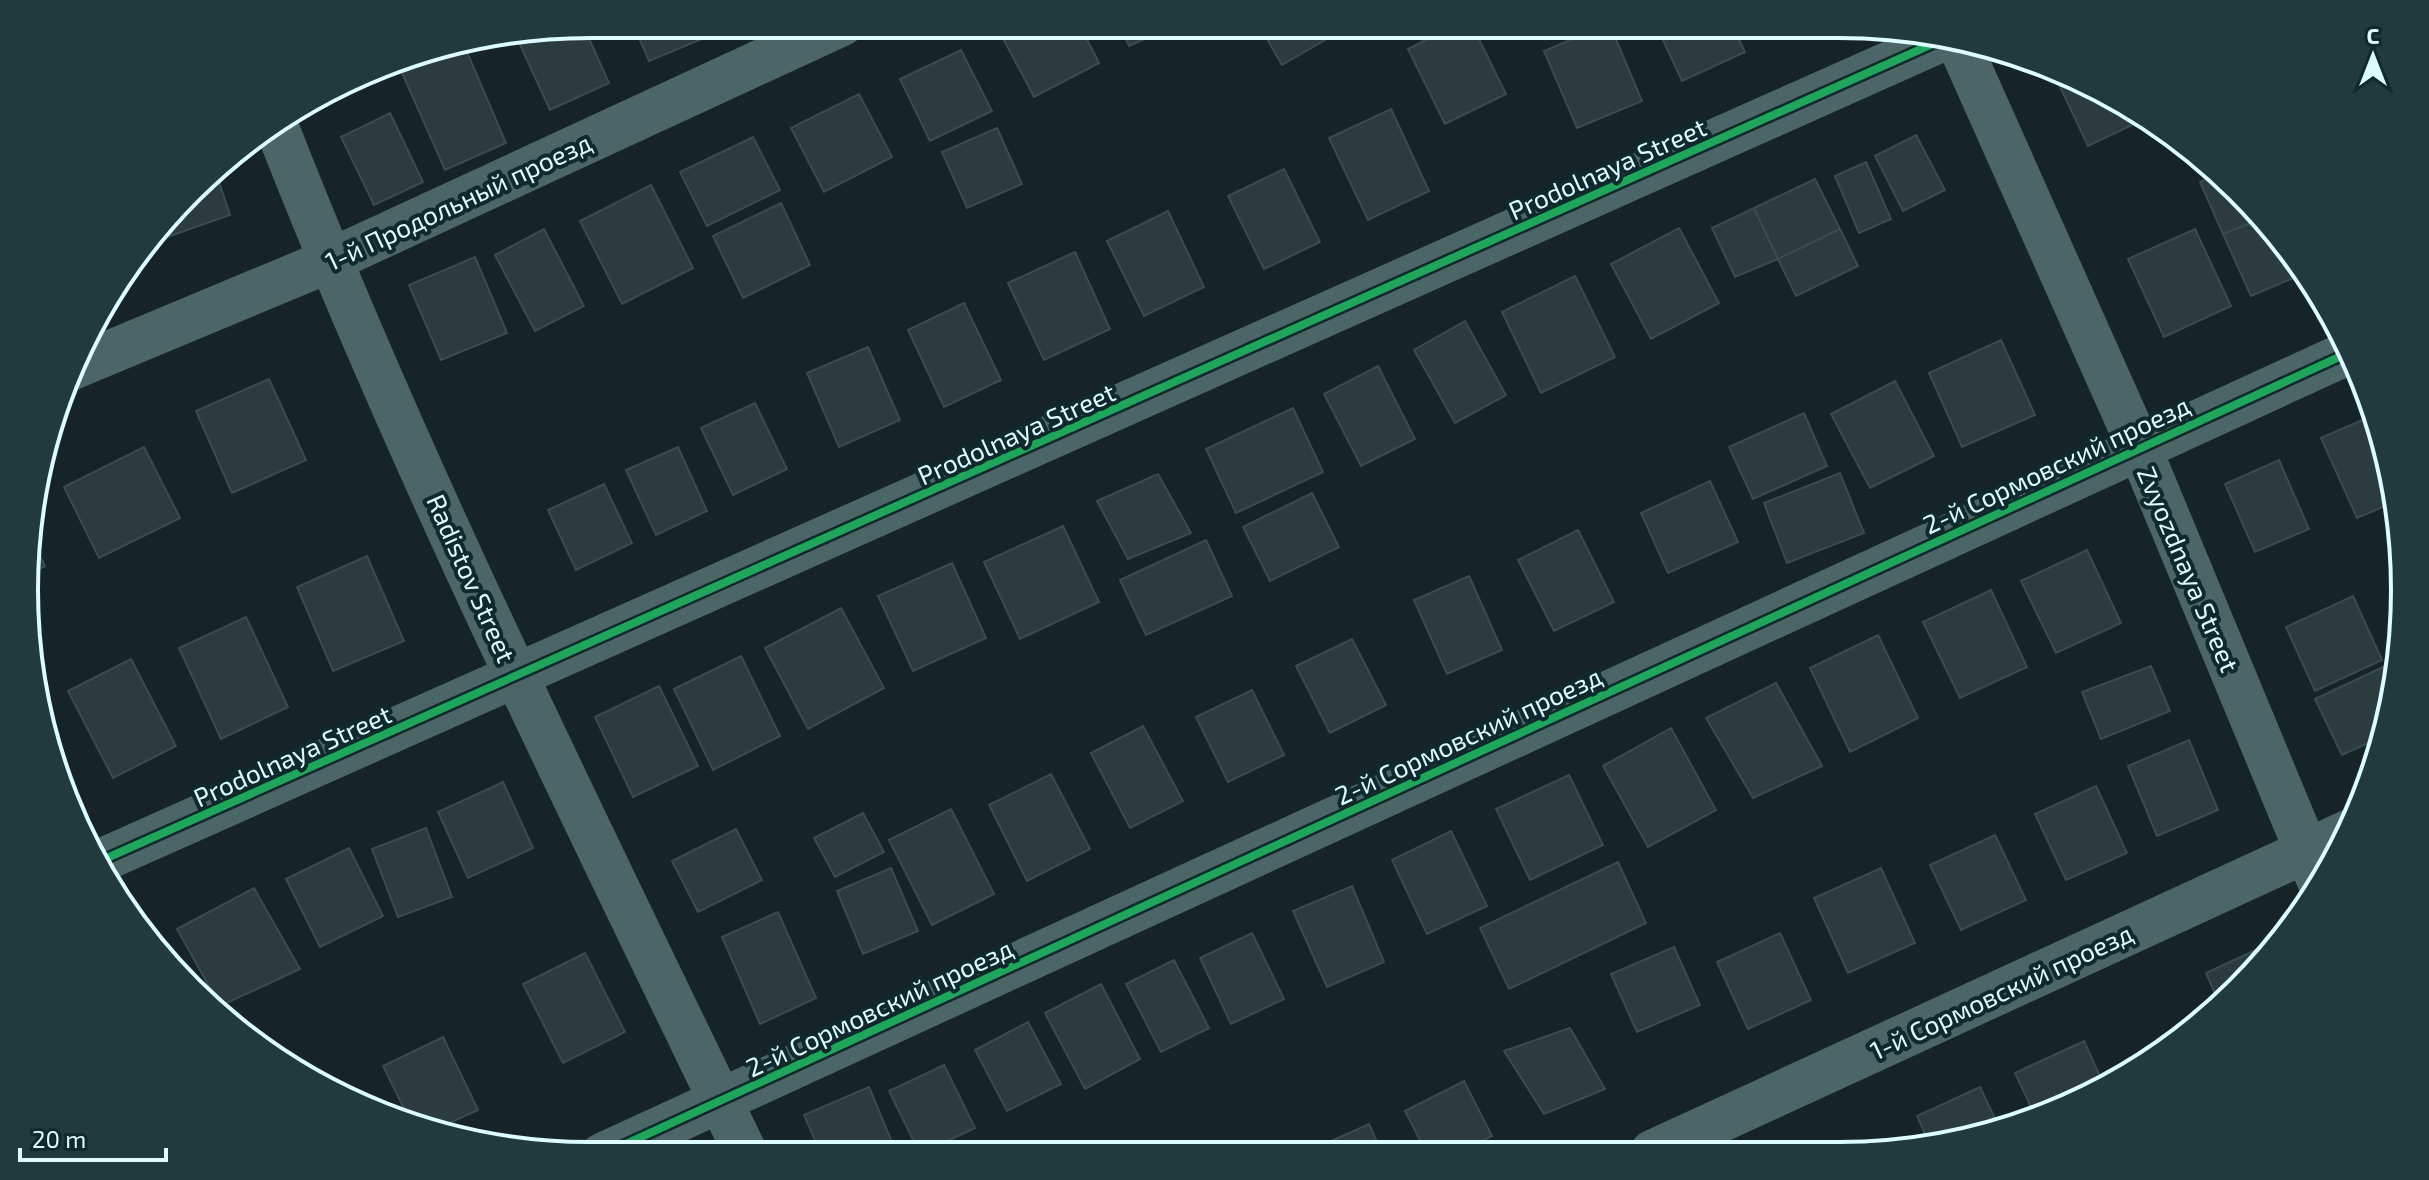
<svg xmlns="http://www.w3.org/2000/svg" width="2429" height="1180" font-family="'Exo 2',sans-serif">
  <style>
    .building { fill: #2b3b3e; stroke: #394c50; stroke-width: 2 }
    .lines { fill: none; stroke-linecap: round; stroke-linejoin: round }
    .minor { stroke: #4c6667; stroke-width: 44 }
    .cycleway-casing { stroke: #10292d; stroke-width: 13 }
    .cycleway { stroke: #20a55d; stroke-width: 8 }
    .labels { text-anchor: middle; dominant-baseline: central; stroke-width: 8; stroke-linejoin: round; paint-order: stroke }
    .street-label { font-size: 26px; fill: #dcfcff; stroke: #10292d }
    .rim { fill: none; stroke: #dcfcff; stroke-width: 4 }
  </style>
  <rect width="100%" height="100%" fill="#162427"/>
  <path class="building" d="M 633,24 L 704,24 L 709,36 L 649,61 Z
    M 1079,24 L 1099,63 L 1034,97 L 996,25 Z
    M 1119,24 L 1177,25 L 1129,46 Z
    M 583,25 L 609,83 L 550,110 L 516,36 Z
    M 1259,25 L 1332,25 L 1337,33 L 1282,65 Z
    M 1456,25 L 1472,25 L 1506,94 L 1445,124 L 1408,49 Z
    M 1606,25 L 1610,25 L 1642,101 L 1577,128 L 1544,51 Z
    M 1656,25 L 1732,25 L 1745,52 L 1682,81 Z
    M 1767,25 L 1798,25 L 1772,36 Z
    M 464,45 L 506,143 L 445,170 L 399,66 L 438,49 Z
    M 961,50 L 992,111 L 930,141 L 900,79 Z
    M 2057,70 L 2089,82 L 2147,118 L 2088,146 L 2053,72 Z
    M 859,94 L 892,157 L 824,192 L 791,128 Z
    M 1391,109 L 1429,191 L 1368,220 L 1329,138 Z
    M 390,113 L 423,182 L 374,205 L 341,137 Z
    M 997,128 L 1022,184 L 967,208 L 942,152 Z
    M 1916,135 L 1945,190 L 1903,211 L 1875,156 Z
    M 753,137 L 780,190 L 707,226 L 680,172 Z
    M 1866,162 L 1891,219 L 1859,233 L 1835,176 Z
    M 1284,169 L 1320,242 L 1264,269 L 1228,196 Z
    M 216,173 L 230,215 L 150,243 Z
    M 2219,174 L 2264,216 L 2265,217 L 2223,234 L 2200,182 Z
    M 1815,179 L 1840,229 L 1778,259 L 1754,208 Z
    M 651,185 L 693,268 L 622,304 L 580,221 Z
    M 781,203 L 810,265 L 743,298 L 713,236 Z
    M 1754,208 L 1778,259 L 1735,277 L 1712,228 Z
    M 1168,211 L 1204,287 L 1144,316 L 1107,241 Z
    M 2265,217 L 2305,273 L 2251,296 L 2223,234 Z
    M 1679,228 L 1719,303 L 1651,339 L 1611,264 Z
    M 544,229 L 584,306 L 535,331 L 495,255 Z
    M 1840,229 L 1858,266 L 1796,296 L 1778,259 Z
    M 2195,229 L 2231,306 L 2164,337 L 2128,259 Z
    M 1075,252 L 1110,329 L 1044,360 L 1008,283 Z
    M 475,257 L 507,333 L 441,360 L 409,285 Z
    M 1575,276 L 1615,357 L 1541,393 L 1502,312 Z
    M 964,303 L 1001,380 L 944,407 L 908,330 Z
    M 1465,321 L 1506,395 L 1455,423 L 1414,350 Z
    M 2001,340 L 2035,415 L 1962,447 L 1929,373 Z
    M 868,347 L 900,420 L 839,447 L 807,373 Z
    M 1378,366 L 1415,439 L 1361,466 L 1324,394 Z
    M 269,379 L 306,460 L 232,493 L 196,411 Z
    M 1895,381 L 1934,456 L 1870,488 L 1831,414 Z
    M 755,403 L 787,469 L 733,495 L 701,428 Z
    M 1293,408 L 1323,472 L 1236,513 L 1206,449 Z
    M 1804,413 L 1827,466 L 1753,499 L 1729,447 Z
    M 2376,414 L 2397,501 L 2357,518 L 2321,438 Z
    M 144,447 L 180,518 L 99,558 L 64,487 Z
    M 678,447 L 707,511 L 656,535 L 626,470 Z
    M 2279,460 L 2309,529 L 2255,552 L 2225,484 Z
    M 1840,473 L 1864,533 L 1787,563 L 1764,503 Z
    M 1158,474 L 1191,533 L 1128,559 L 1097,501 Z
    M 1710,481 L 1738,542 L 1668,573 L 1641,513 Z
    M 604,484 L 632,543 L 576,570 L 548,510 Z
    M 1312,493 L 1339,547 L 1270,581 L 1243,527 Z
    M 1063,526 L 1099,602 L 1020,639 L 984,562 Z
    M 1578,530 L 1614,602 L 1554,631 L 1518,560 Z
    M 1206,540 L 1232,596 L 1146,635 L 1120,580 Z
    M 33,542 L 45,566 L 32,573 Z
    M 2087,550 L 2121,623 L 2056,653 L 2021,581 Z
    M 367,556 L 404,641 L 333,671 L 297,587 Z
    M 952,563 L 986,638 L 913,671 L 878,596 Z
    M 1469,576 L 1502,650 L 1447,674 L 1414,600 Z
    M 1991,590 L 2027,667 L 1960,698 L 1923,622 Z
    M 2353,596 L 2382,660 L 2315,691 L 2286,627 Z
    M 841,608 L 884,688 L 808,729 L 765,648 Z
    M 246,617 L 288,707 L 221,739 L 179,648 Z
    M 1878,635 L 1918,718 L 1850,752 L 1810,668 Z
    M 1352,639 L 1386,705 L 1330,733 L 1296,666 Z
    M 741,656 L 780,736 L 713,770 L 674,689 Z
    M 131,659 L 176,746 L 113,778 L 68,691 Z
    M 2398,660 L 2386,735 L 2342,755 L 2315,699 Z
    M 2151,666 L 2170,711 L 2101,739 L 2082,692 Z
    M 1776,683 L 1822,766 L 1753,798 L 1706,718 Z
    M 659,686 L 698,766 L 633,797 L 595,717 Z
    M 1252,690 L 1284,755 L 1228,782 L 1196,717 Z
    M 1143,726 L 1183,801 L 1130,828 L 1091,753 Z
    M 1671,728 L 1716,810 L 1648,847 L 1603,766 Z
    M 2189,740 L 2218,810 L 2157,836 L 2128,766 Z
    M 1051,774 L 1090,849 L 1027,881 L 989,805 Z
    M 1569,775 L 1603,845 L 1530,880 L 1496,809 Z
    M 503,782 L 533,848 L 468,878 L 438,812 Z
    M 2096,786 L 2127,853 L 2066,880 L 2035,814 Z
    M 951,809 L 994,894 L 932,925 L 889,840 Z
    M 863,813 L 884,852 L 835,877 L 814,838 Z
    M 426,828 L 452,897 L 398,917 L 372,849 Z
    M 736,829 L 762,880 L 698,912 L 672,861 Z
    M 1451,831 L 1487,906 L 1427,934 L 1392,860 Z
    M 1995,835 L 2026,900 L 1961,930 L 1930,865 Z
    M 349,848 L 383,916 L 320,947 L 286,879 Z
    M 1618,862 L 1646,923 L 1509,989 L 1480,928 Z
    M 891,868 L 918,931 L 863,954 L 837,891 Z
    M 1881,868 L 1915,943 L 1848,973 L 1814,898 Z
    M 1352,886 L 1384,962 L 1327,987 L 1293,911 Z
    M 254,888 L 300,969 L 220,1006 L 177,929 Z
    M 778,912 L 816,998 L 760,1024 L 722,937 Z
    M 1252,933 L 1284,999 L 1231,1024 L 1200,958 Z
    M 1780,933 L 1811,1000 L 1748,1029 L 1717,962 Z
    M 2275,941 L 2277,945 L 2265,963 L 2219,1003 L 2206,973 Z
    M 1674,947 L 1700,1005 L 1637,1032 L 1611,974 Z
    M 585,953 L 625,1032 L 563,1063 L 523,984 Z
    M 1174,960 L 1209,1028 L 1161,1052 L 1126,984 Z
    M 1101,984 L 1140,1059 L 1085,1089 L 1045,1013 Z
    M 1028,1022 L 1061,1084 L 1007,1111 L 975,1050 Z
    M 1570,1028 L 1605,1089 L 1544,1114 L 1504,1051 Z
    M 443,1037 L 478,1110 L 430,1132 L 412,1125 L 383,1066 Z
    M 2084,1041 L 2104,1085 L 2036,1118 L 2015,1073 Z
    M 944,1065 L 975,1128 L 920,1154 L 889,1091 Z
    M 1464,1081 L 1492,1136 L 1459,1152 L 1426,1152 L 1405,1111 Z
    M 869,1087 L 897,1154 L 821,1154 L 804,1115 Z
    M 1980,1087 L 2001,1131 L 1931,1147 L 1917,1116 Z
    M 1369,1124 L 1382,1153 L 1307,1153 L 1307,1152 Z"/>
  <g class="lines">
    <path class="minor" d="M 1957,39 L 2139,447 L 2319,881
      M 276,125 C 413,476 583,815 746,1154
      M 70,369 L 329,261 L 842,24
      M 98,862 L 1948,37
      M 1652,1152 L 2350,831
      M 602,1155 L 2350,352"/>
    <defs>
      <path id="cycleway" d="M 98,862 L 1948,37
        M 602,1155 L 2350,352"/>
    </defs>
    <use href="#cycleway" class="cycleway-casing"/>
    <use href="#cycleway" class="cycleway"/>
  </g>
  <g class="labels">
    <g class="street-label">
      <text transform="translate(1607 168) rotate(-24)">Prodolnaya Street</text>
      <text transform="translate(458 201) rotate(-25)">1-й Продольный проезд</text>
      <text transform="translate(1016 433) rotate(-24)">Prodolnaya Street</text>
      <text transform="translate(2056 464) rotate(-25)">2-й Сормовский проезд</text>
      <text transform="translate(2189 569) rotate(67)">Zvyozdnaya Street</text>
      <text transform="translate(472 578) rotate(66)">Radistov Street</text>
      <text transform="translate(1468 735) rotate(-25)">2-й Сормовский проезд</text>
      <text transform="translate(292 755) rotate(-24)">Prodolnaya Street</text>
      <text transform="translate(2001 991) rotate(-25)">1-й Сормовский проезд</text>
      <text transform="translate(879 1007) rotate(-25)">2-й Сормовский проезд</text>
    </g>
  </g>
  <path d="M0 0H2429V1180H0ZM590 38H1839A552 552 0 0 1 2391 590V590A552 552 0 0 1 1839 1142H590A552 552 0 0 1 38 590V590A552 552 0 0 1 590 38Z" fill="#203a3e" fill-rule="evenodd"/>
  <path class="rim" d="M590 38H1839A552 552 0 0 1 2391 590V590A552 552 0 0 1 1839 1142H590A552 552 0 0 1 38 590V590A552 552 0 0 1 590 38Z"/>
  <g transform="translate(2373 56)" stroke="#10292d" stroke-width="6" paint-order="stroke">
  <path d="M0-6L14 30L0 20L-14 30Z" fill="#dcfcff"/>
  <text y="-12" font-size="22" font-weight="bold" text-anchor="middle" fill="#dcfcff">С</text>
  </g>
  <path d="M20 1148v12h146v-12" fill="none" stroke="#dcfcff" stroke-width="4"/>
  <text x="32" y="1148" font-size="24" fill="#dcfcff" stroke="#10292d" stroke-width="6" paint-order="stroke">20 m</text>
</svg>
